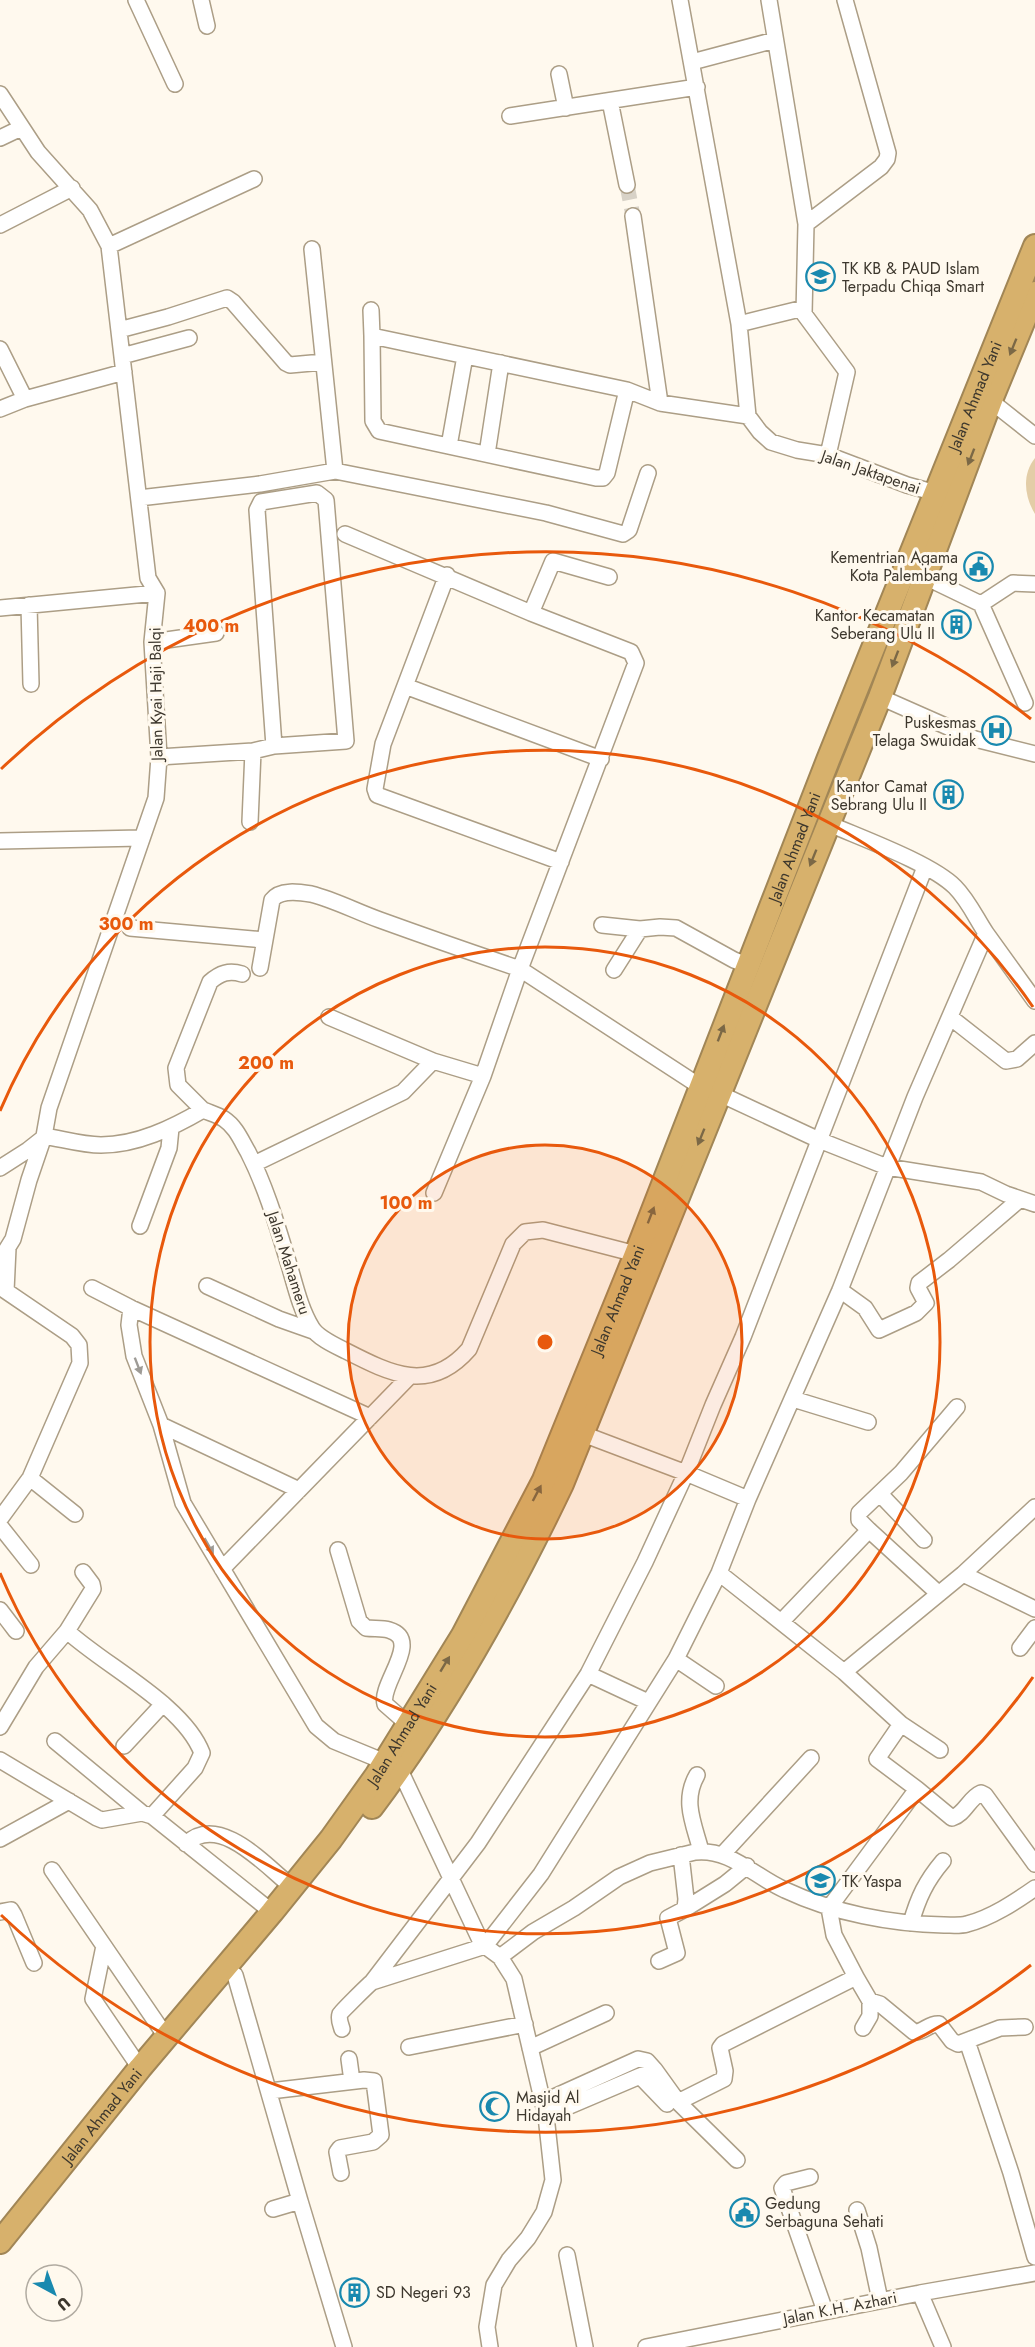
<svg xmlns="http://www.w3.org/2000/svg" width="1035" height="2347" font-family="Jost,sans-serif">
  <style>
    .green { fill: #e3cda7 }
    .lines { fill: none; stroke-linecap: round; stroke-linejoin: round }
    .minor-tunnel { stroke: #d8d2c7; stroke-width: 15; stroke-dasharray: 15 8; stroke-linecap: butt }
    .minor-casing { stroke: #ac9e86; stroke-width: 18 }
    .highway-casing { stroke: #a18656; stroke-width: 26 }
    .minor { stroke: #fff; stroke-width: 15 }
    .highway { stroke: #d7b16c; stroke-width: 22 }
    .oneway { fill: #7b6846 }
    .oneway2 { fill: #9e9b96 }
    .ring { fill: none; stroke: #e8590c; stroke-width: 3 }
    .labels { text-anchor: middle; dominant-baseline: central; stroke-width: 6; stroke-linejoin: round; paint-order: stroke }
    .poi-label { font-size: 16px; fill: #3d372d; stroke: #fff9ee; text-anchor: start }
    .street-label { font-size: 16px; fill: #3d372d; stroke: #fff9ee }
    .centre { fill: #e8590c; stroke: #fff9ee; stroke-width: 3 }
    .ring-label { font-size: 18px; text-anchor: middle; font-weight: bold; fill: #e8590c; stroke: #fff9ee; stroke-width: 6; stroke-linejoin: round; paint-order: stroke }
  </style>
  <rect width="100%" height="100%" fill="#fff9ee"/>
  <path class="green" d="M 1035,458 L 1035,514 C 1024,496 1022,474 1035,458 Z"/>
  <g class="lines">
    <path class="minor-tunnel" d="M 627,185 L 633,216"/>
    <defs>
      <path id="minor" d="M 136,0 L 175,84
        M 201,0 L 207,26
        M 680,0 L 739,324 L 748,416 L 760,432 L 771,442 L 797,450 L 828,455 L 907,485 L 936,493
        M 769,0 L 806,224 L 804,314 L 847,372 L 828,455
        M 692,62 L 775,40
        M 559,74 L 566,108
        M 0,94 L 38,152 L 90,210 L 109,246 L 148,578 L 157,593 L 152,642 L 159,757 L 156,798 L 49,1108 L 44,1136 L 29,1180 L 13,1239 L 0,1260
        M 610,101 L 627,185
        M 510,116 L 697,87
        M 0,138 L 21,128
        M 633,216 L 660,403
        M 806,224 L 881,167 L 887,159 L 888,153 L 845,0
        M 0,225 L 72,188
        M 109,246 L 254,179
        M 312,249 L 335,471
        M 371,310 L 372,336 L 627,390 L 660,403 L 748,416
        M 739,324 L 804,308
        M 119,330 L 168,317 L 227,298 L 233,302 L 286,363 L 290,365 L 323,362
        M 372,336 L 373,421 L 379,431 L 596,478 L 603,478 L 607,473 L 627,390
        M 0,349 L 25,399 L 0,409
        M 122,356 L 189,338
        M 25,399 L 124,372
        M 992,402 L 1035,436
        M 449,446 L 465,356
        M 487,454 L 501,363
        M 139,498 L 260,484 L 335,471 L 546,513 L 623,534 L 629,530 L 648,473
        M 447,575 L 405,686 L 601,759
        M 925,577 L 981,604 L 1013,583 L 1035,584
        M 981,604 L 1025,703
        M 29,605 L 31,684
        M 0,608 L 157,593
        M 531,613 L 553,561 L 609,577
        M 152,642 L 216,633
        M 405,686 L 383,744 L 375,789 L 377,795 L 561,862
        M 880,697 L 975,739 L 1035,754
        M 159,757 L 253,751 L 274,746 L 346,741 L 326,500 L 317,493 L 261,502 L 257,510 L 274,746
        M 250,822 L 253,751
        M 0,841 L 141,838
        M 602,925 L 640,929 L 660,927 L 676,928 L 734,960 L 747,965
        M 130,928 L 264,940
        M 986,933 L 1035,1001
        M 260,968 L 272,900 C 280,889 299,892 311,894 C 335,900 357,912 380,920 C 427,937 473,953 520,969 L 636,663 L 631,652 L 531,613 L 345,534
        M 614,970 L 640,929
        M 329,1017 L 433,1061
        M 950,1017 L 1006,1061 L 1017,1059 L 1035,1043
        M 718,1093 L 819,1140 L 887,1167 L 981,1182 L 1006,1194 L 1035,1204
        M 203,1110 L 178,1085 L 176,1068 L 210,982 C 220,973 229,970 242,974
        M 44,1136 C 63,1139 82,1145 101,1145 C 137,1145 172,1128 203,1110 C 210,1113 218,1115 224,1119 C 236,1127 241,1140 248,1152 C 267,1189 278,1229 290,1268 C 296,1289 301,1310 312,1328 C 318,1338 336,1346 346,1351 C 391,1374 430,1394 469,1349 L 513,1244 L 525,1232 L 543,1230 L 636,1254
        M 254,1164 L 403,1092 L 433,1061 L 483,1076
        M 0,1168 L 28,1150 L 42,1139
        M 434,1193 L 483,1076 L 520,969 L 701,1087
        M 140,1226 L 169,1148 L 171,1128
        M 207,1286 L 279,1319 L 313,1331
        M 0,1287 L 72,1336 L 79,1345 L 80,1363 L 30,1478 L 0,1519
        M 92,1288 L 131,1308 L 370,1417
        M 840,1290 L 865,1308 L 879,1330 L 916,1313 L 926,1303 L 918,1288 L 919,1283 L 949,1260 L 1019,1200
        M 6,1291 L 8,1248
        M 131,1308 L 129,1325 L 134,1356 L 161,1425 L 183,1503 L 316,1726 L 334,1741 L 385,1762
        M 793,1399 L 868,1422
        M 161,1425 L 299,1490
        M 583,1434 L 686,1473 L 748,1499
        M 30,1478 L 75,1514
        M 880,1494 L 924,1540
        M 0,1526 L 31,1565
        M 869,1530 L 939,1594
        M 338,1550 L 359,1621 L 366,1628 C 374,1629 382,1628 389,1630 C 423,1640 379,1684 385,1704 L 409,1725
        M 222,1569 L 410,1376
        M 83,1572 L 92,1584 L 93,1589 L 67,1631 C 105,1666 184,1705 202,1753 L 195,1768 L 152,1816
        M 719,1573 L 844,1672 L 963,1574 L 1035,1507
        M 963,1574 L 1035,1609
        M 0,1610 L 16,1631
        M 781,1622 L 869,1530 L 859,1520 L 859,1513 L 901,1473 L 957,1407
        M 1020,1648 L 1035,1628
        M 676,1659 L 716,1686
        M 588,1674 L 648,1702
        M 901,1724 L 940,1750
        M 0,1727 L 36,1667 L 67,1631
        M 55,1741 L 142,1813
        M 124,1746 L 163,1704
        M 0,1760 L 97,1818 L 102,1820 L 142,1813 L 152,1816 L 272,1912
        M 400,1770 L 480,1940 L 485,1946 L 500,1957 L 514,1979 L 546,2116 L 553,2180 L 544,2212 L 528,2238 L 509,2260 L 494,2285 L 487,2327 L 490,2347
        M 697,1775 C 682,1801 694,1824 701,1851
        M 917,1789 L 952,1818 C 965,1814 969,1798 981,1793 L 985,1795 L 1035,1864
        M 0,1839 L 69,1801
        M 186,1844 C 219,1812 266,1866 292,1887
        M 722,1855 L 811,1758
        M 52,1870 L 167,2038
        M 685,1909 L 725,1884 L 747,1866
        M 0,1912 L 11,1910 L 14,1915 L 34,1963
        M 911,1923 C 918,1898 926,1881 943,1861
        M 104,1946 L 93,1999 L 140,2068
        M 500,1957 L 533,1932 L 574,1908 L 619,1877 L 650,1863 L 695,1852 C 730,1848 755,1877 785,1890 C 834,1913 891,1924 944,1925 C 952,1925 960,1926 967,1924 C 991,1918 1015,1902 1035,1888
        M 659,1961 L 677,1953 L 668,1918 L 685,1909 L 686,1899 L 681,1855
        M 235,1975 L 300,2201 L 273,2209
        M 856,1977 L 870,2001 L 880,2004 L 914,2032 C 923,2033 929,2023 939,2024 L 952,2041 L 958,2044 L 1000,2028 L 1025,2027
        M 372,1982 L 485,1946 L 541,1874 L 676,1659 L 719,1573 L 748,1499 L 840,1290 L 915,1097 L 986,933 C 976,918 968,900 955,887 C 931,863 861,838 827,823
        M 863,2028 L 870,2016 L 870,2001
        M 342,2029 C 341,2025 338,2019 340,2014 C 341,2012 367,1986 372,1982 L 478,1843 L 588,1674 L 645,1562 L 686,1473 L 713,1405 L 743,1337 L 925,867
        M 967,2041 L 1011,2173 L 1035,2257
        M 409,2047 L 525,2024
        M 530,2048 L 606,2013
        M 349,2059 L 352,2081
        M 640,2076 L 655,2070 L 678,2102 L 737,2160
        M 270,2091 L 364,2080 L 374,2081 L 381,2135 L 373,2142 L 340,2148 L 337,2152 L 341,2173
        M 543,2102 L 638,2059 L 647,2061 L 655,2070
        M 678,2102 L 724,2079 L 725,2071 L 720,2048 L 723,2044 L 856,1977 L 834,1935 L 829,1908 L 917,1789 L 877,1759 L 901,1724 L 844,1672
        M 546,2116 L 640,2076 L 667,2104
        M 810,2177 L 786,2183 L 782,2188 L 825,2311
        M 300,2201 L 344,2347
        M 857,2210 L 869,2248 L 880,2300
        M 567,2255 L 585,2347
        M 920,2293 L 943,2347
        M 646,2347 L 920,2293 L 1035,2273"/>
      <g id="highway">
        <path d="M 372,1807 C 447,1707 508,1597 562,1484 L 880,697 L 993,395 L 1035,293"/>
        <path id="s1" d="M 0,2242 L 140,2068 L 272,1912 L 331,1839 L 376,1776 L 463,1635 L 544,1480 L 636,1254 L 828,760 L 1035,246"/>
      </g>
    </defs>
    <use href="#minor" class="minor-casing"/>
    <use href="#highway" class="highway-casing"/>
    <use href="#minor" class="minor"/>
    <use href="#highway" class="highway"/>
  </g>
  <defs><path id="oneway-solid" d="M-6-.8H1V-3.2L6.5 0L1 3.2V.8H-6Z" transform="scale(1.5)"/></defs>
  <g class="oneway">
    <use href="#oneway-solid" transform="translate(1013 347) rotate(112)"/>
    <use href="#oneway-solid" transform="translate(971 457) rotate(111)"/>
    <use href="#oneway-solid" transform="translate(895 659) rotate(111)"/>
    <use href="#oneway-solid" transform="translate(813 858) rotate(112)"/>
    <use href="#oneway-solid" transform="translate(721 1033) rotate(-69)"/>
    <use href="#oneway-solid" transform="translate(701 1137) rotate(112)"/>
    <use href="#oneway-solid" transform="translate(651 1215) rotate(-69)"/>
    <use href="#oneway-solid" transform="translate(537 1493) rotate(-62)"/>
    <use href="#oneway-solid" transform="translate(445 1664) rotate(-59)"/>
  </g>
  <g class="oneway2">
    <use href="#oneway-solid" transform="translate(138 1366) rotate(69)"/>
    <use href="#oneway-solid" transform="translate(209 1546) rotate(60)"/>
  </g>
  <circle cx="545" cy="1342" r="197" fill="#e8590c" fill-opacity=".12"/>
  <g class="ring">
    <circle cx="545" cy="1342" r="197"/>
    <circle cx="545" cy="1342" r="395"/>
    <path d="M1033 1677A592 592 0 0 1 0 1573M0 1111A592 592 0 0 1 1033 1007"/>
    <path d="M1031 1965A790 790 0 0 1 1 1915M1 769A790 790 0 0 1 1031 719"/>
  </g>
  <defs>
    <symbol id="school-ring" viewBox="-11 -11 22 22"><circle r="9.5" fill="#fff9ee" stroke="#1989af" stroke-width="1.5"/><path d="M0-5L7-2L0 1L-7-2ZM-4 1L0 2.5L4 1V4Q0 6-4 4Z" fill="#1989af"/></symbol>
    <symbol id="civic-ring" viewBox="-11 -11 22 22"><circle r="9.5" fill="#fff9ee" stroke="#1989af" stroke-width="1.5"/><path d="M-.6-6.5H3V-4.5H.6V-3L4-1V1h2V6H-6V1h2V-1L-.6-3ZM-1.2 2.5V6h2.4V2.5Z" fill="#1989af"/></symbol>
    <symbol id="building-ring" viewBox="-11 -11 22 22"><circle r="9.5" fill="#fff9ee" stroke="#1989af" stroke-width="1.5"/><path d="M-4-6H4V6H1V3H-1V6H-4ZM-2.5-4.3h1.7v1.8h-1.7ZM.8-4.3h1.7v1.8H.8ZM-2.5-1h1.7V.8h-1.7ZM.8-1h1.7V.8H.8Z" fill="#1989af"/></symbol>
    <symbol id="hospital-ring" viewBox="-11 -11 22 22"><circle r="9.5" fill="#fff9ee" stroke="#1989af" stroke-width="1.5"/><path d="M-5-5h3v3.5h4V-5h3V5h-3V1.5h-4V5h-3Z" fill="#1989af"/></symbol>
    <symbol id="mosque-ring" viewBox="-11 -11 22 22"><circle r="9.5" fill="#fff9ee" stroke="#1989af" stroke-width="1.5"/><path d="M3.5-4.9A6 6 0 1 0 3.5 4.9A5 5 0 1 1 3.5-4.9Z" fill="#1989af"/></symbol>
  </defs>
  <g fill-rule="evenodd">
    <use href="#school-ring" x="804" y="260" width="33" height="33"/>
    <use href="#civic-ring" x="962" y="550" width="33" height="33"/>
    <use href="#building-ring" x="940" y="608" width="33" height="33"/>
    <use href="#hospital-ring" x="980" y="714" width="33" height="33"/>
    <use href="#building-ring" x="932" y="778" width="33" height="33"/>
    <use href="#school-ring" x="804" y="1864" width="33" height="33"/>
    <use href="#mosque-ring" x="478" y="2090" width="33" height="33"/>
    <use href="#civic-ring" x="728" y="2196" width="33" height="33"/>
    <use href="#building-ring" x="338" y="2276" width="33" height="33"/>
  </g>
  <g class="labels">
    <g class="poi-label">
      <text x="842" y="268">TK KB &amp; PAUD Islam<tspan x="842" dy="18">Terpadu Chiqa Smart</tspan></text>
      <text x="958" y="557" text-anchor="end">Kementrian Agama<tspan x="958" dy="18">Kota Palembang</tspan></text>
      <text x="935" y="615" text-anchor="end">Kantor Kecamatan<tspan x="935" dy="18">Seberang Ulu II</tspan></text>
      <text x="976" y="722" text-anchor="end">Puskesmas<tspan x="976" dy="18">Telaga Swuidak</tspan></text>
      <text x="927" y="786" text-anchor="end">Kantor Camat<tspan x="927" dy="18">Sebrang Ulu II</tspan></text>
      <text x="842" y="1881">TK Yaspa</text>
      <text x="516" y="2097">Masjid Al<tspan x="516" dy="18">Hidayah</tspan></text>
      <text x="765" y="2203">Gedung<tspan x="765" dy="18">Serbaguna Sehati</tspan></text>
      <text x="376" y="2292">SD Negeri 93</text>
    </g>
    <g class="street-label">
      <text stroke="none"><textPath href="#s1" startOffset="2106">Jalan Ahmad Yani</textPath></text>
      <text transform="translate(871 472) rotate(19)">Jalan Jaktapenai</text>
      <text transform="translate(156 694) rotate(-91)">Jalan Kyai Haji Balqi</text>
      <text stroke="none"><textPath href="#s1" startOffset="1620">Jalan Ahmad Yani</textPath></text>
      <text transform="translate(289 1263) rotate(72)">Jalan Mahameru</text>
      <text stroke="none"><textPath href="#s1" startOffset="1134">Jalan Ahmad Yani</textPath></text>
      <text stroke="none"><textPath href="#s1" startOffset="648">Jalan Ahmad Yani</textPath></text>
      <text stroke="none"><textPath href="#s1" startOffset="162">Jalan Ahmad Yani</textPath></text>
      <text transform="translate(840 2308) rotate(-11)">Jalan K.H. Azhari</text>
    </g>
  </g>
  <circle cx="545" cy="1342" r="9" class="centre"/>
  <g class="ring-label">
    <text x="211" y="632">400 m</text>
    <text x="126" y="930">300 m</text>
    <text x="266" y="1069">200 m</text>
    <text x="406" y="1209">100 m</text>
  </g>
  <g transform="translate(54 2293) rotate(139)"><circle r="28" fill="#fff9ee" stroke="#b1aba1" stroke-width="1.5"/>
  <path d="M0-4.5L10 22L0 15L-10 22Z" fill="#1989af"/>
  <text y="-9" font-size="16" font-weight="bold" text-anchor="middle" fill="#3d372d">U</text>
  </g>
</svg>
